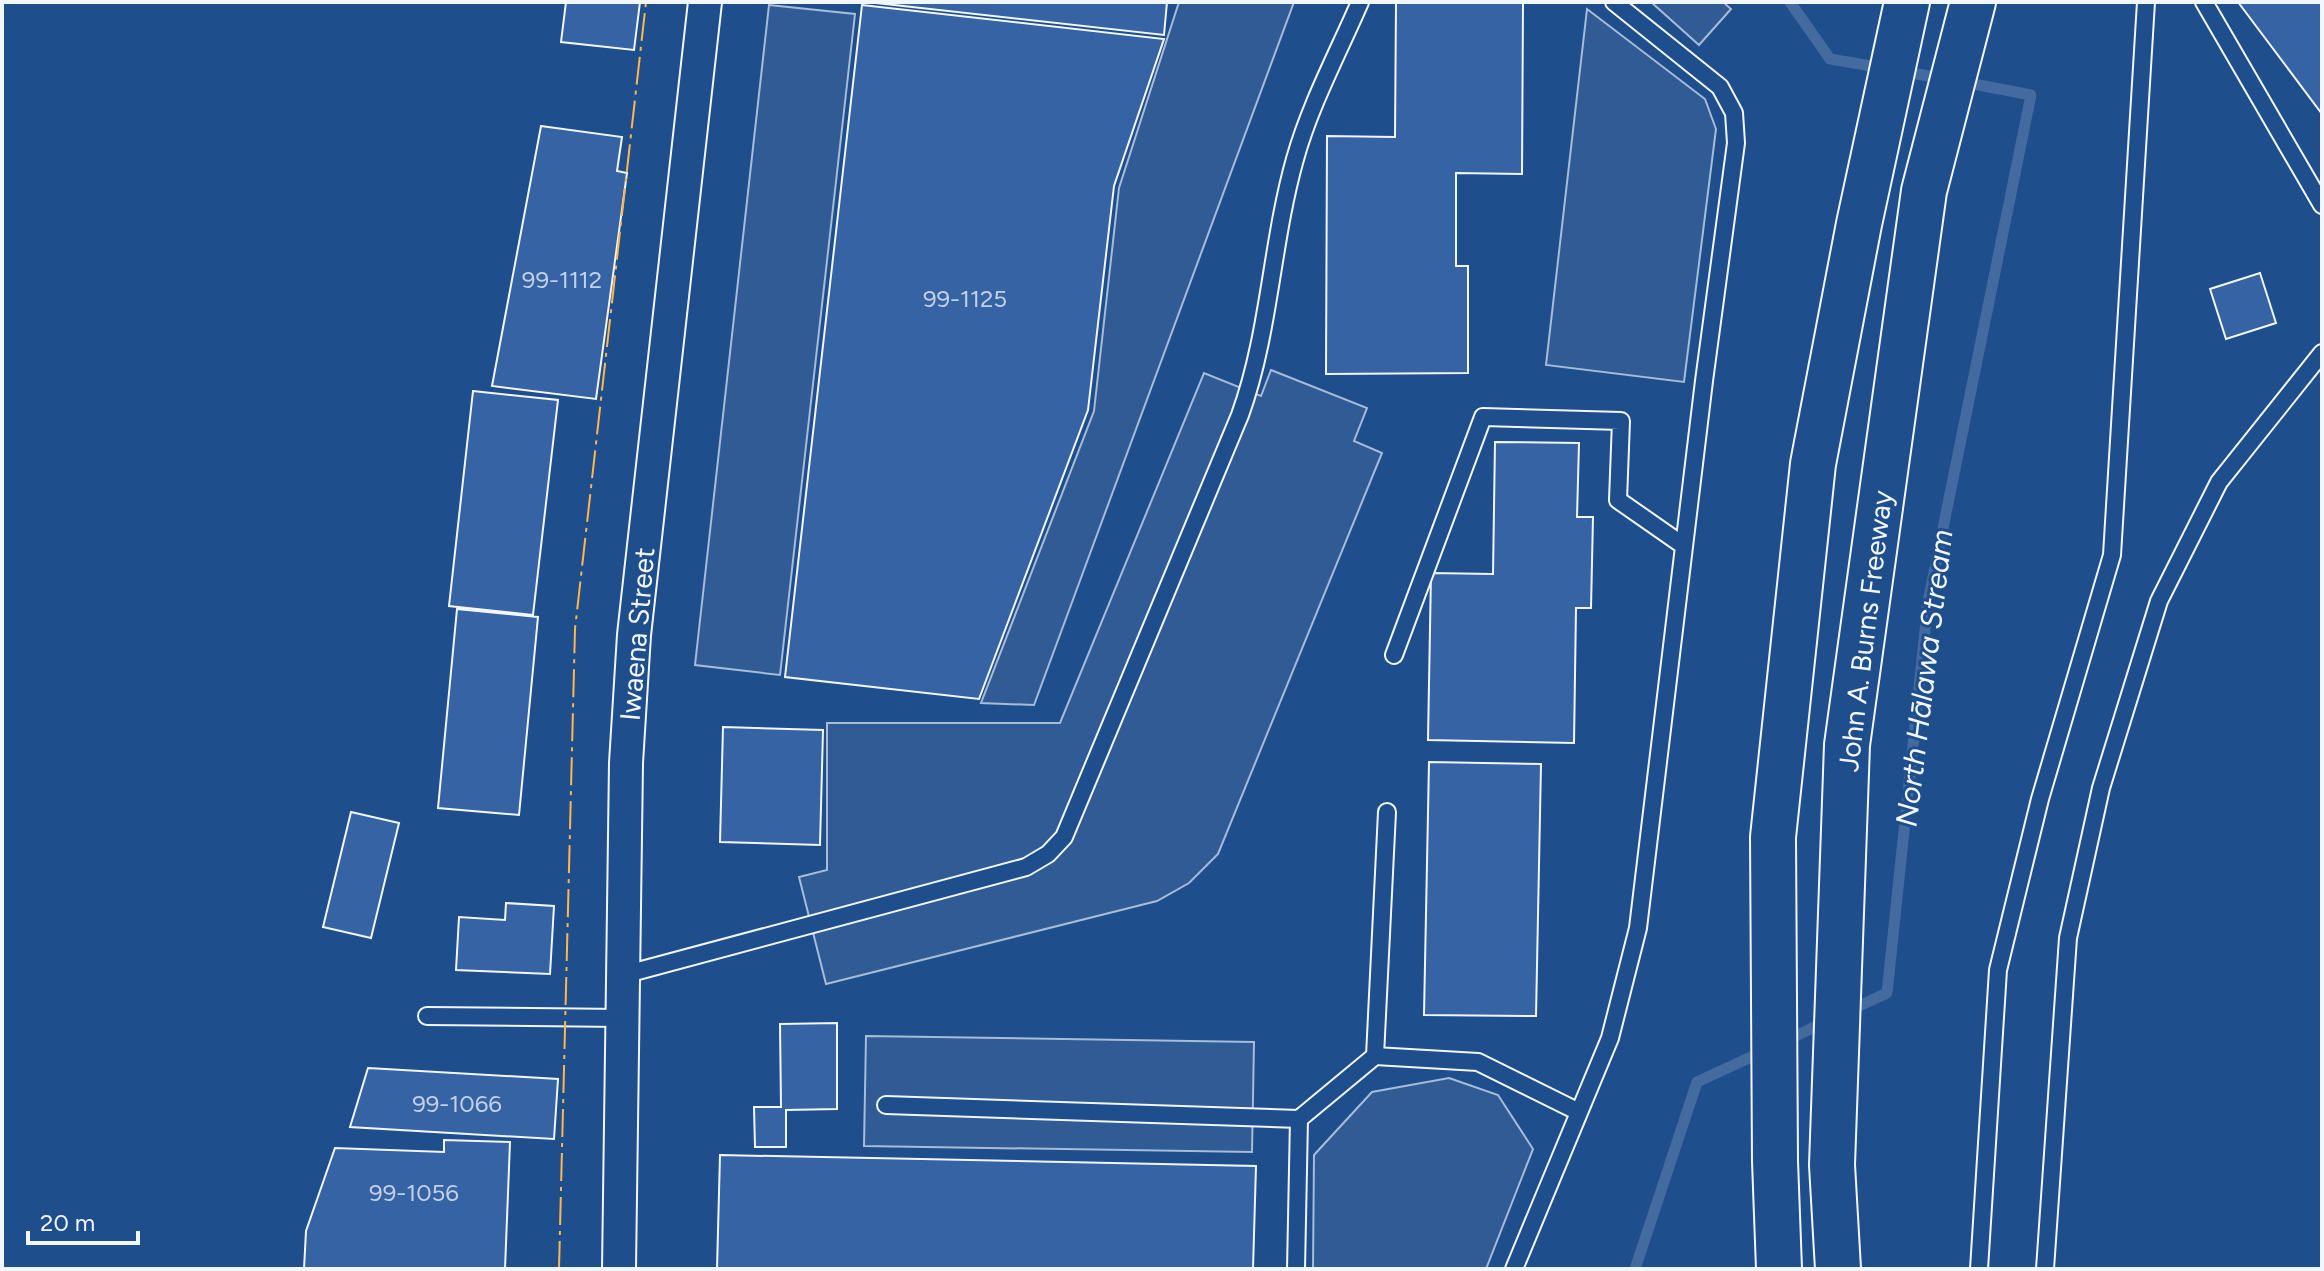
<svg xmlns="http://www.w3.org/2000/svg" width="2324" height="1271" font-family="Figtree,sans-serif">
  <style>
    .built { fill: #305b95; stroke: #a8bbd7; stroke-width: 2 }
    .lines { fill: none; stroke-linecap: round; stroke-linejoin: round }
    .stream { stroke: #446ba0; stroke-width: 11 }
    .building { fill: #3563a3; stroke: #f2f6ff; stroke-width: 2 }
    .lane-casing { stroke: #f2f6ff; stroke-width: 20 }
    .street-casing { stroke: #f2f6ff; stroke-width: 36 }
    .highway-casing { stroke: #f2f6ff; stroke-width: 48 }
    .lane { stroke: #1f4e8c; stroke-width: 16 }
    .street { stroke: #1f4e8c; stroke-width: 32 }
    .highway { stroke: #1f4e8c; stroke-width: 44 }
    .power { stroke: #ffb74d; stroke-width: 2; stroke-dasharray: 28 6 4 6; stroke-linecap: butt }
    .labels { text-anchor: middle; dominant-baseline: central; stroke-width: 6; stroke-linejoin: round; paint-order: stroke }
    .number-label { font-size: 24px; fill: #c3d1e8 }
    .street-label { font-size: 28px; fill: #f2f6ff; stroke: #1f4e8c }
    .water-label { font-size: 30px; font-style: italic; fill: #f2f6ff; stroke: #1f4e8c }
  </style>
  <rect width="100%" height="100%" fill="#1f4e8c"/>
  <path class="built" d="M 1179,2 L 1294,2 L 1034,705 L 981,703 L 1094,411 L 1119,188 Z
    M 1651,2 L 1723,2 L 1731,9 L 1699,45 Z
    M 769,5 L 855,14 L 780,675 L 695,665 Z
    M 1587,9 L 1705,99 L 1716,129 L 1684,382 L 1546,365 Z
    M 1271,370 L 1367,408 L 1354,441 L 1382,453 L 1218,854 L 1189,883 L 1157,901 L 826,984 L 799,877 L 827,870 L 827,723 L 1060,723 L 1204,373 L 1261,396 Z
    M 866,1036 L 1254,1042 L 1252,1152 L 864,1146 Z
    M 1449,1078 L 1498,1095 L 1533,1149 L 1486,1269 L 1313,1269 L 1314,1155 L 1372,1092 Z"/>
  <g class="lines">
    <path class="stream" d="M 1790,2 L 1830,59 L 1883,68
      M 1900,71 L 1946,79
      M 1848,1011 L 1887,993 L 1928,602 L 2031,95 L 1963,82
      M 1783,1042 L 1825,1022
      M 1635,1269 L 1697,1082 L 1764,1051"/>
  </g>
  <path class="building" d="M 566,2 L 640,2 L 634,50 L 561,42 Z
    M 867,2 L 1167,2 L 1164,35 Z
    M 1396,2 L 1523,2 L 1522,174 L 1456,173 L 1456,266 L 1468,266 L 1468,373 L 1326,374 L 1327,136 L 1395,137 Z
    M 2238,2 L 2322,2 L 2322,114 Z
    M 862,5 L 1164,39 L 1114,186 L 1088,410 L 979,699 L 785,677 Z
    M 541,126 L 622,137 L 617,171 L 627,173 L 596,399 L 492,386 Z
    M 2260,273 L 2276,323 L 2226,339 L 2210,289 Z
    M 473,391 L 558,400 L 533,615 L 449,606 Z
    M 1495,442 L 1579,443 L 1577,517 L 1593,517 L 1591,608 L 1576,608 L 1574,743 L 1428,740 L 1431,573 L 1493,574 Z
    M 457,609 L 538,617 L 519,815 L 438,808 Z
    M 723,727 L 823,730 L 820,845 L 720,842 Z
    M 1429,762 L 1541,764 L 1536,1016 L 1424,1015 Z
    M 351,812 L 399,823 L 371,938 L 323,927 Z
    M 506,903 L 554,906 L 550,974 L 456,970 L 459,917 L 505,920 Z
    M 837,1023 L 837,1109 L 786,1110 L 786,1147 L 755,1147 L 754,1107 L 781,1107 L 780,1024 Z
    M 368,1068 L 558,1079 L 554,1139 L 350,1127 Z
    M 444,1140 L 510,1142 L 505,1269 L 304,1269 L 306,1231 L 335,1148 L 444,1152 Z
    M 720,1155 L 1256,1166 L 1253,1269 L 717,1269 Z"/>
  <g class="lines">
    <defs>
      <path id="lane" d="M 2204,2 L 2322,205
        M 1394,655 L 1483,417 L 1621,421 L 1618,500 L 1684,546
        M 623,975 L 1026,867 L 1048,854 L 1064,837 L 1240,415 C 1270,332 1271,244 1295,159 C 1310,105 1338,53 1360,2
        M 427,1016 L 622,1018
        M 1375,1056 L 1478,1062 L 1579,1112
        M 886,1105 L 1299,1119
        M 1296,1269 L 1299,1119 L 1375,1056 L 1387,812
        M 1514,1269 L 1610,1038 L 1638,928 L 1704,381 L 1736,143 L 1734,113 L 1720,87 L 1614,2
        M 1979,1269 L 1998,970 L 2040,799 L 2112,555 L 2146,2
        M 2045,1269 L 2068,938 L 2101,788 L 2159,601 L 2219,482 L 2322,353"/>
      <path id="street" d="M 619,1269 L 626,763 L 634,635 L 705,2"/>
      <path id="highway" d="M 1779,1269 L 1775,1161 L 1773,837 L 1813,464 L 1859,224 L 1907,2
        M 1838,1269 L 1832,1165 L 1847,745 L 1924,191 L 1973,2"/>
    </defs>
    <use href="#lane" class="lane-casing"/>
    <use href="#street" class="street-casing"/>
    <use href="#highway" class="highway-casing"/>
    <use href="#lane" class="lane"/>
    <use href="#street" class="street"/>
    <use href="#highway" class="highway"/>
    <path class="power" d="M 559,1269 L 575,629 L 646,2"/>
  </g>
  <g class="labels">
    <g class="number-label">
      <text x="562" y="279">99-1112</text>
      <text x="965" y="298">99-1125</text>
      <text x="457" y="1103">99-1066</text>
      <text x="414" y="1192">99-1056</text>
    </g>
    <g class="street-label">
      <text transform="translate(1865 631) rotate(-83)">John A. Burns Freeway</text>
      <text transform="translate(637 634) rotate(-85)">Iwaena Street</text>
    </g>
    <g class="water-label">
      <text transform="translate(1924 678) rotate(-83)">North Hālawa Stream</text>
    </g>
  </g>
  <rect width="2324" height="1271" fill="none" stroke="#f2f6ff" stroke-width="8"/>
  <path d="M28 1231v12h110v-12" fill="none" stroke="#f2f6ff" stroke-width="4"/>
  <text x="40" y="1231" font-size="24" fill="#f2f6ff" stroke="#1f4e8c" stroke-width="6" paint-order="stroke">20 m</text>
</svg>
